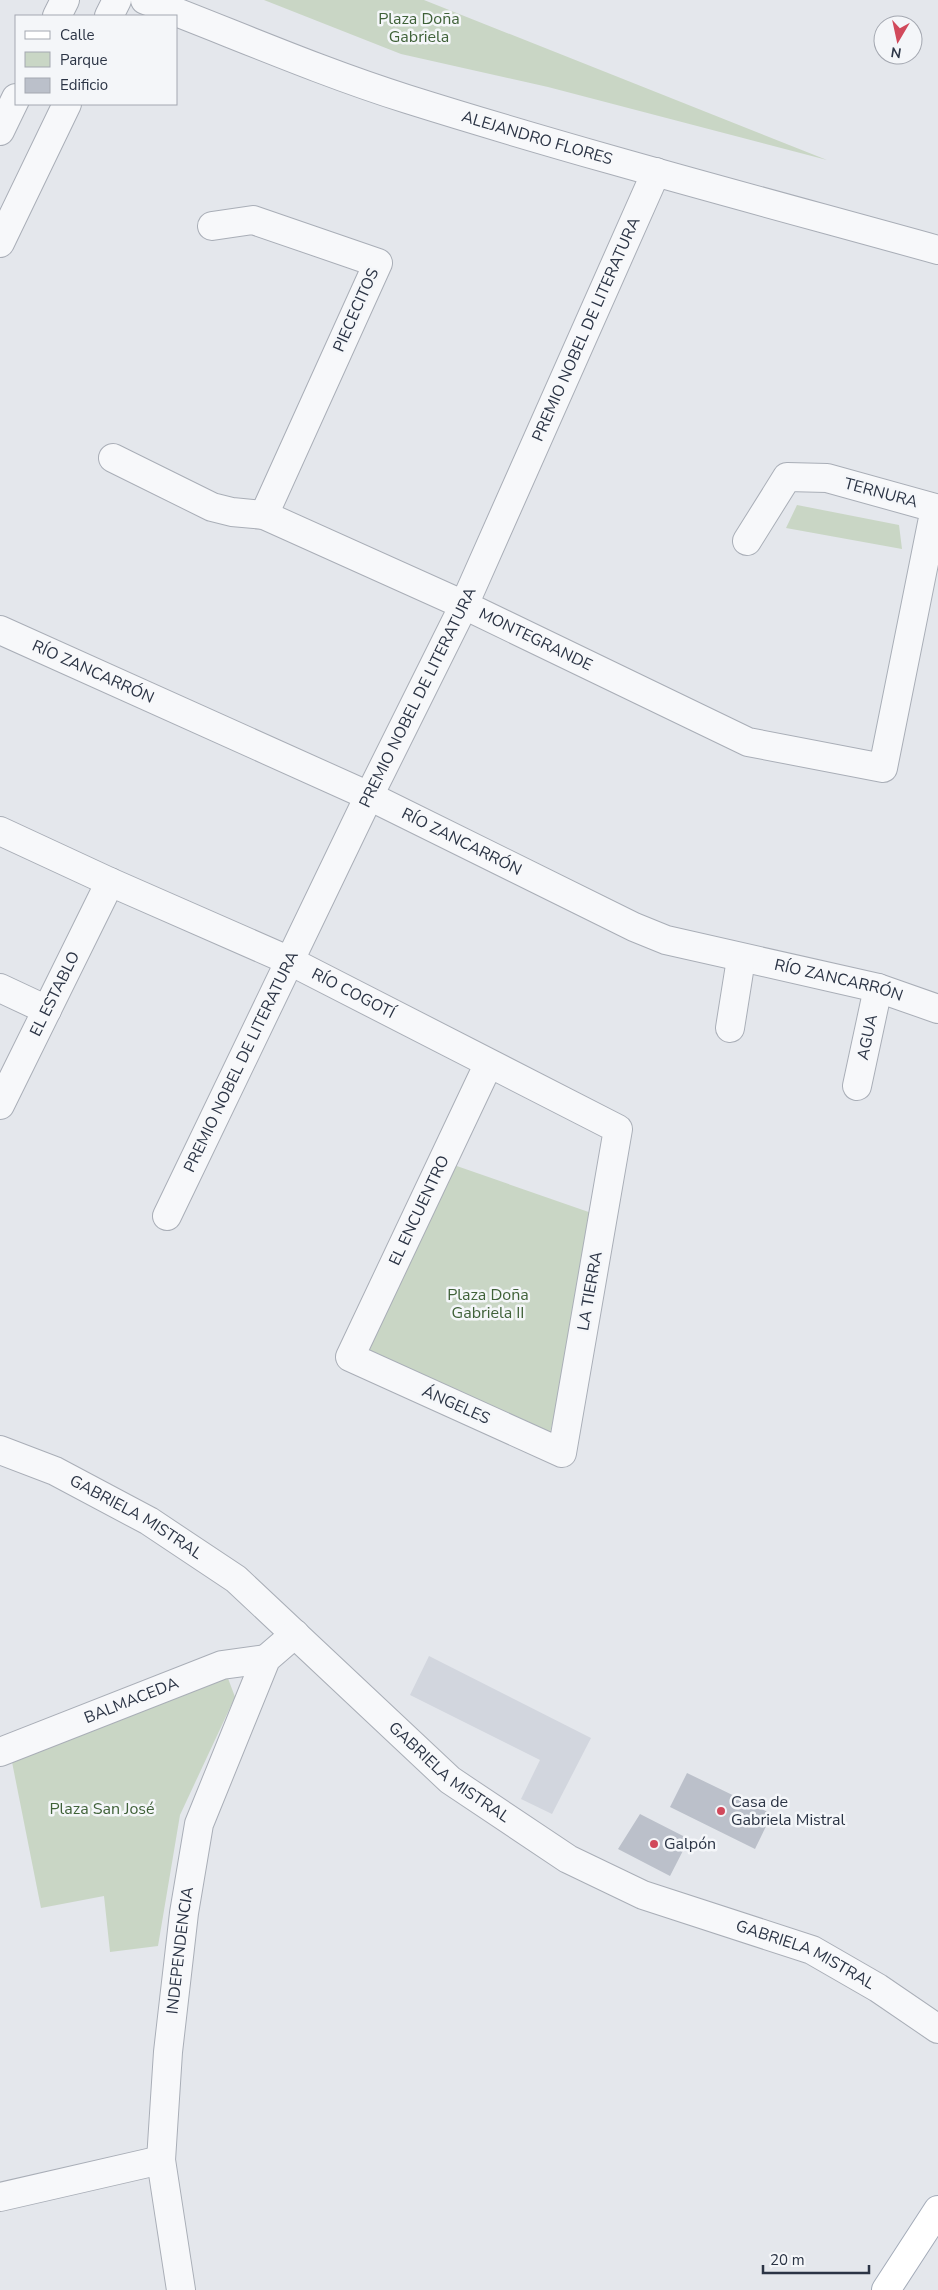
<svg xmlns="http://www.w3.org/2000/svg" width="938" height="2290" font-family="'Nunito Sans',sans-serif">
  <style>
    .built { fill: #d2d6de }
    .green { fill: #c9d6c5 }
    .building { fill: #bbc0ca }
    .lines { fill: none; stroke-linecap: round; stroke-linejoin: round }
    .minor-casing { stroke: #a9aeb7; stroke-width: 30 }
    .major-casing { stroke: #a3abb8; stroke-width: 30 }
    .minor { stroke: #f7f8fa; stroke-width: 28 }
    .major { stroke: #fff; stroke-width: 28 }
    .poi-dot { fill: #d1495b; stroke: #f4f6f9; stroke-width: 2 }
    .labels { text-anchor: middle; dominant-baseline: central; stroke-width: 5; stroke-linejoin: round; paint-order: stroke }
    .park-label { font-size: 16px; fill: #3f6138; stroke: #f4f6f9 }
    .street-label { font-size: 16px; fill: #2b3445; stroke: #f4f6f9 }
    .poi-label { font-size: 16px; fill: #2b3445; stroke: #f4f6f9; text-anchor: start }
  </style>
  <rect width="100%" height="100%" fill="#e4e7ec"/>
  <path class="built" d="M 429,1656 L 591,1738 L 552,1814 L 521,1799 L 540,1760 L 410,1695 Z"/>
  <path class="green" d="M 264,0 L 424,0 L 827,160 L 548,87 L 401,54 Z
    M 797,505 L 899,525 L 902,549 L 786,528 Z
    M 451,1164 L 603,1217 L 550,1433 L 366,1349 Z
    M 226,1673 L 235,1697 L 180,1815 L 158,1946 L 110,1952 L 104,1896 L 41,1908 L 12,1762 Z"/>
  <path class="building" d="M 687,1773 L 772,1814 L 755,1849 L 670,1807 Z
    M 640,1814 L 689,1839 L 670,1876 L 618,1849 Z"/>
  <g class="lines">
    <defs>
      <g id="minor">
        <path id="s1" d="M 145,0 C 232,33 318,71 407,99 C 582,154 761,201 938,250"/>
        <path d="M 57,16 L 65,0"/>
        <path d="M 109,16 L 117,0"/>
        <path d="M 0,131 L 16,98"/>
        <path d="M 212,226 L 253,220 L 378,263 L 264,515"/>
        <path d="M 0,243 L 67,104"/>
        <path id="s2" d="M 113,458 L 212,507 L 232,512 L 264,515 L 464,605 L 748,742 L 883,768 L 935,508 L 827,478 L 787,477 L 747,541"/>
        <path id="s3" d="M 0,630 L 369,796 L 634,927 L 666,940 L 878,988 L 938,1009"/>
        <path id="s4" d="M 0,831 L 110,882 L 290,961 L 618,1129 L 562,1453 L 350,1357 L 488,1065"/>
        <path d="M 0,988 L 47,1010"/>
        <path d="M 730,1028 L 741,959"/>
        <path id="s5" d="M 857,1086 L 878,988"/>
        <path id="s6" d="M 0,1105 L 110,882"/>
        <path id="s7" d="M 167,1216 L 369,796 L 464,605 L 656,172"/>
        <path id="s8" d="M 0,1450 L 55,1471 L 149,1521 L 236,1579 L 450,1780 L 568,1859 L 643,1895 L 812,1950 L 878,1988 L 938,2029"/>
        <path id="s9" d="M 0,1752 L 222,1665 L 266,1659"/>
        <path d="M 0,2197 L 161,2160"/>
        <path id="s10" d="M 181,2290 L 161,2160 L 168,2052 L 184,1913 L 199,1824 L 266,1659 L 295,1634"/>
      </g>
      <path id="major" d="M 886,2290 L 938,2210"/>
    </defs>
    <use href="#minor" class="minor-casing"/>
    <use href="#major" class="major-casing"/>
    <use href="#minor" class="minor"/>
    <use href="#major" class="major"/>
  </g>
  <g class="poi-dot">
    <circle cx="721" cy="1811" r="5"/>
    <circle cx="654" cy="1844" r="5"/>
  </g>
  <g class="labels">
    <g class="park-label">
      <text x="419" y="19">Plaza Doña<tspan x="419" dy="18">Gabriela</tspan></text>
      <text x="488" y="1295">Plaza Doña<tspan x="488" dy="18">Gabriela II</tspan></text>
      <text x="102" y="1809">Plaza San José</text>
    </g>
    <g class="street-label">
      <text stroke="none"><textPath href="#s1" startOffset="416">ALEJANDRO FLORES</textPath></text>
      <text transform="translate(356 310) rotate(-66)">PIECECITOS</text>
      <text stroke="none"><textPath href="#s7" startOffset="981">PREMIO NOBEL DE LITERATURA</textPath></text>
      <text transform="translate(881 493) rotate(15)">TERNURA</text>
      <text stroke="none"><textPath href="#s2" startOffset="462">MONTEGRANDE</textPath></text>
      <text stroke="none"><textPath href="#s3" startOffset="102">RÍO ZANCARRÓN</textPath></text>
      <text stroke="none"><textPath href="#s7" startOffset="576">PREMIO NOBEL DE LITERATURA</textPath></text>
      <text stroke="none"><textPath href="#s3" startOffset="508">RÍO ZANCARRÓN</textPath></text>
      <text stroke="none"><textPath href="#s3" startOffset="912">RÍO ZANCARRÓN</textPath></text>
      <text stroke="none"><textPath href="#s6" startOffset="124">EL ESTABLO</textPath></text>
      <text stroke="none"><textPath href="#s4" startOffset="389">RÍO COGOTÍ</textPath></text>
      <text stroke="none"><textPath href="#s5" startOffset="50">AGUA</textPath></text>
      <text stroke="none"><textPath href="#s7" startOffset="171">PREMIO NOBEL DE LITERATURA</textPath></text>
      <text stroke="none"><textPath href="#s4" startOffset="1410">EL ENCUENTRO</textPath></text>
      <text transform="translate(590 1291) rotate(-80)">LA TIERRA</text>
      <text transform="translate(456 1405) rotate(24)">ÁNGELES</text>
      <text stroke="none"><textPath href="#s8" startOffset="152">GABRIELA MISTRAL</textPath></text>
      <text stroke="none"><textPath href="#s9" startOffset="141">BALMACEDA</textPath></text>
      <text stroke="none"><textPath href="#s8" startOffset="558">GABRIELA MISTRAL</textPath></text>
      <text stroke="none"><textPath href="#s10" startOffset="342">INDEPENDENCIA</textPath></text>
      <text stroke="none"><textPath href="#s8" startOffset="962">GABRIELA MISTRAL</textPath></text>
    </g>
    <g class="poi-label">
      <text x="731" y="1802">Casa de<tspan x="731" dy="18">Gabriela Mistral</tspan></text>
      <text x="664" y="1844">Galpón</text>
    </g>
  </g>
  <rect x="15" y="15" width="162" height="90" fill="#f4f6f9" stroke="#a4a8b1"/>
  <rect x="25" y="31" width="25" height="8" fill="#ffffff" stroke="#a4a8b1"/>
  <text x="60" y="40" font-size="15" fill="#2b3445">Calle</text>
  <rect x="25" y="52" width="25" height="15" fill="#c9d6c5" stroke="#a4a8b1"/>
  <text x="60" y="65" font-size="15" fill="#2b3445">Parque</text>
  <rect x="25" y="78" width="25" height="15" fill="#bbc0ca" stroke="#a4a8b1"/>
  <text x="60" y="90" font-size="15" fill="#2b3445">Edificio</text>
  <g transform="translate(898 40) rotate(189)"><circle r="24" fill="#f4f6f9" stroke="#a4a8b1"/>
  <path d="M0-4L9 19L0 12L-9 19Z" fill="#d1495b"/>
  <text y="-8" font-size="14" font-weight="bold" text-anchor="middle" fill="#2b3445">N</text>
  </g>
  <path d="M763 2265v8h106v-8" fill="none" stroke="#2b3445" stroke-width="2.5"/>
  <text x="770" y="2265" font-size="15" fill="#2b3445" stroke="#f4f6f9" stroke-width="4" paint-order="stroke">20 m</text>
</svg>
